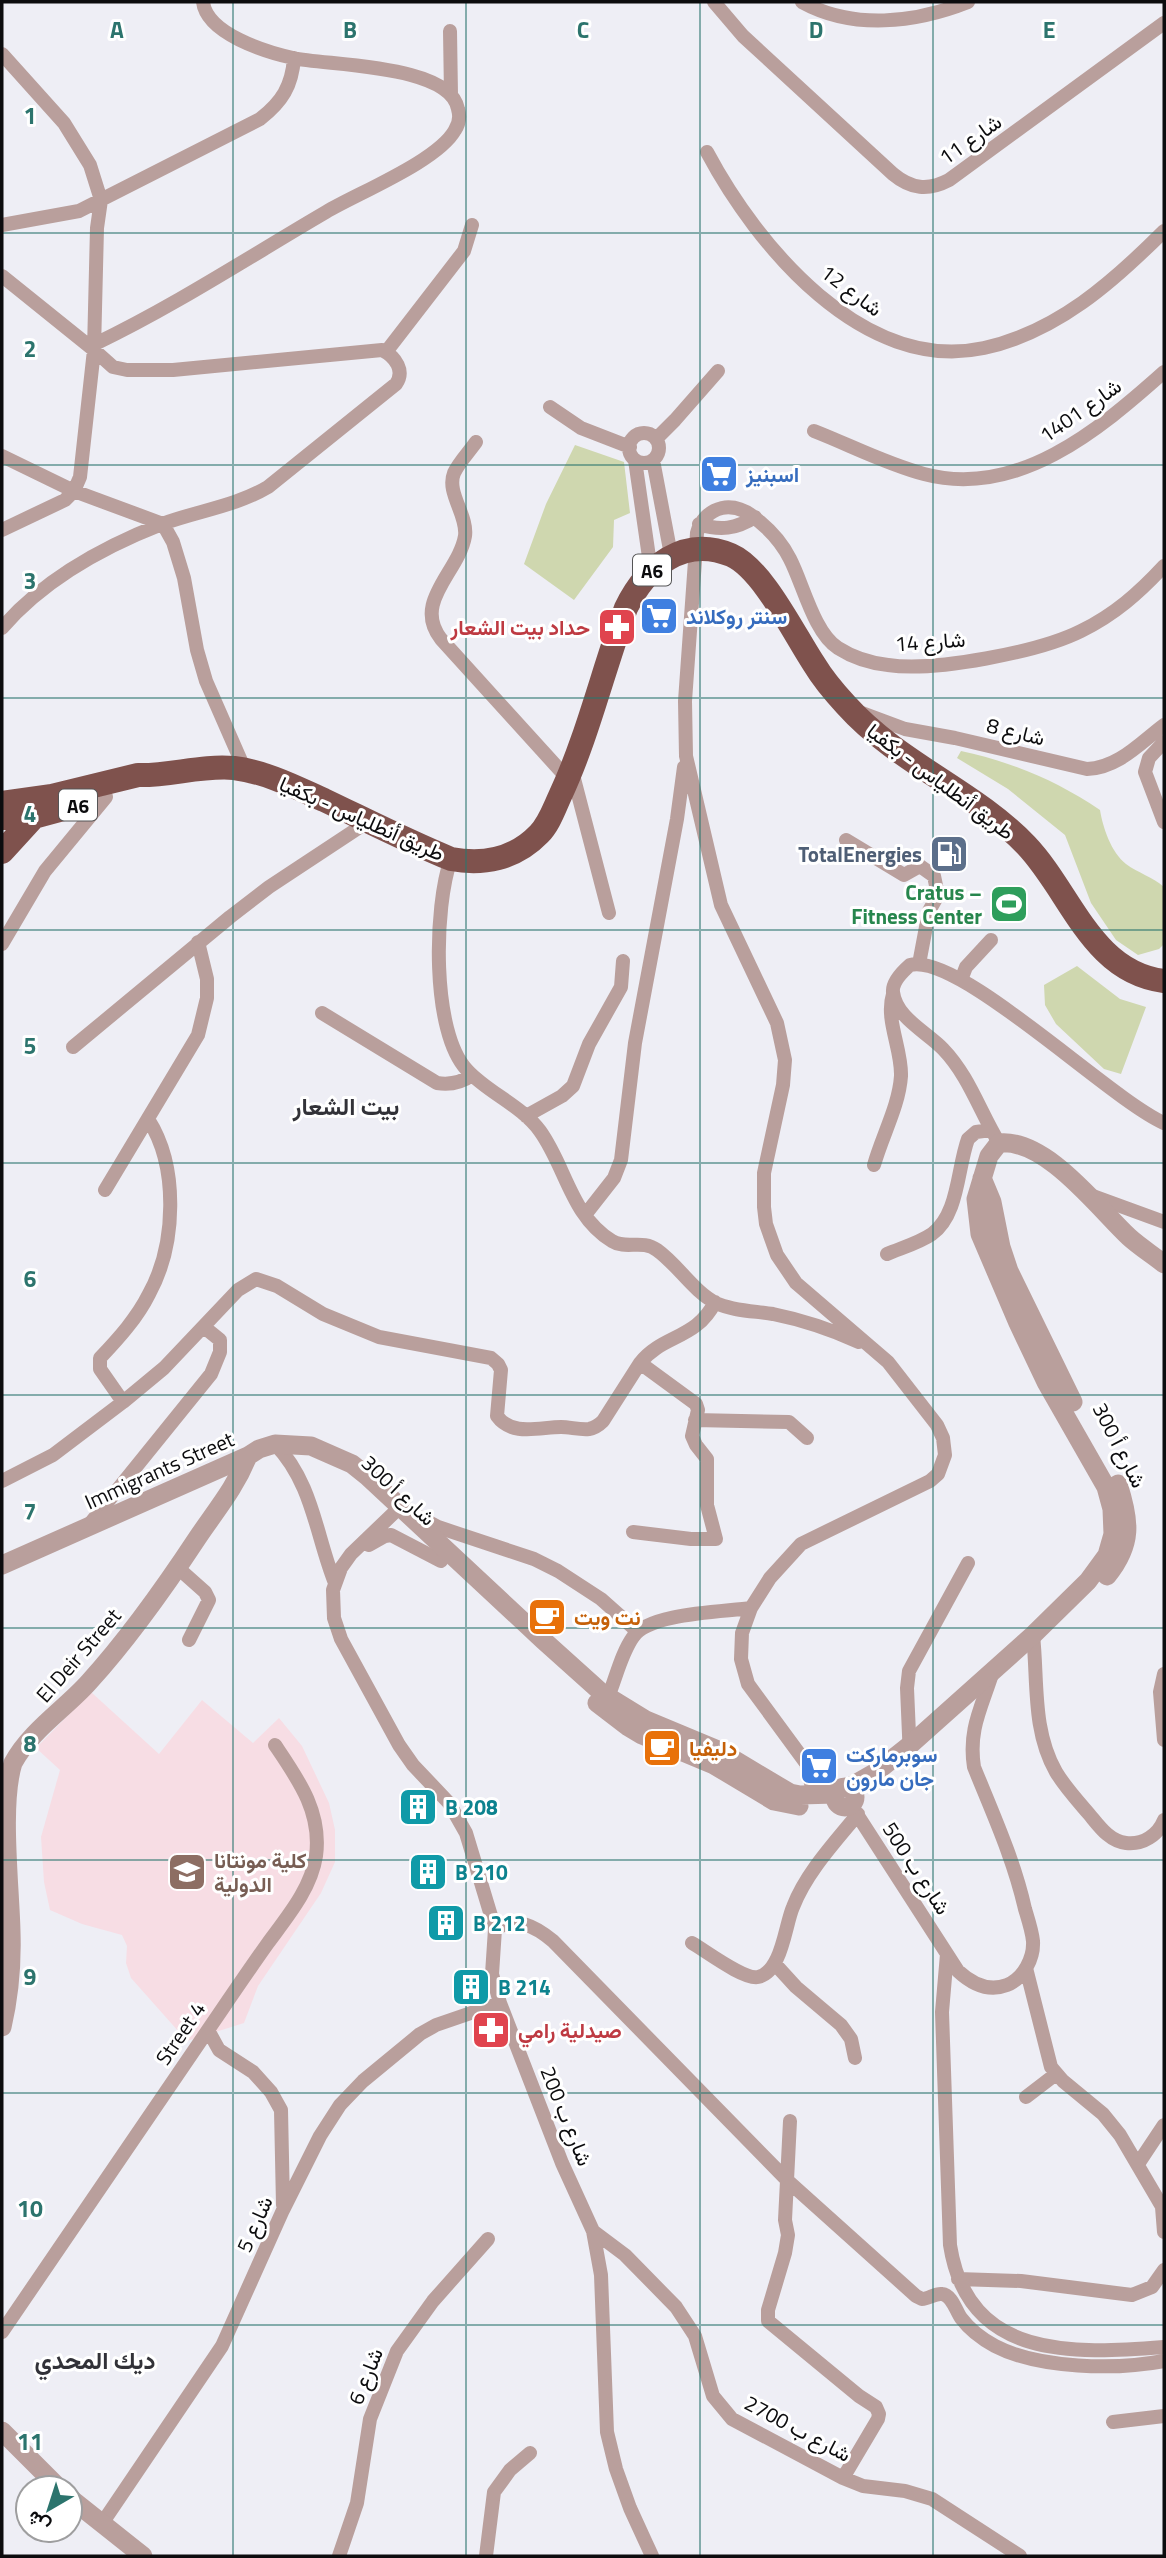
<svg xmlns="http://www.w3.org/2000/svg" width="1166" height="2558" font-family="'Titillium Web',Vazirmatn,sans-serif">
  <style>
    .education { fill: #f7dde4 }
    .green { fill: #cfd7af }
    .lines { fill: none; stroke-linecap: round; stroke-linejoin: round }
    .minor { stroke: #b99f9c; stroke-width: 14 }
    .tertiary { stroke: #b99f9c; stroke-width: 19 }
    .trunk { stroke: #7f524d; stroke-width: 24 }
    .grid { fill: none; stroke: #2c746d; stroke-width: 2; stroke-opacity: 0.55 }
    .labels { text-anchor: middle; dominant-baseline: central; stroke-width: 6; stroke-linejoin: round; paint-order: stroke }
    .shield { fill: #fff; stroke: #555556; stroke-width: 2 }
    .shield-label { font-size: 19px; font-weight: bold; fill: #0c0c0e }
    .street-label { font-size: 21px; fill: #0c0c0e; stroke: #fff }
    .shop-label { font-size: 21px; font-weight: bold; fill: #366cbe; stroke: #fff; text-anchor: start }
    .health-label { font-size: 21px; font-weight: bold; fill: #be3a42; stroke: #fff; text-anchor: end }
    .service-label { font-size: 21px; font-weight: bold; fill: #4e5e75; stroke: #fff; text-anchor: end }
    .leisure-label { font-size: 21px; font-weight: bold; fill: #27864d; stroke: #fff; text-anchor: end }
    .food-label { font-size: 21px; font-weight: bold; fill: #c56008; stroke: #fff; text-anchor: start }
    .culture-label { font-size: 21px; font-weight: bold; fill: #0d838f; stroke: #fff; text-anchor: start }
    .education-label { font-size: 21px; font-weight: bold; fill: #785e54; stroke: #fff; text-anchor: start }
    .quarter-label { font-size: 24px; font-weight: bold; fill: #323238; stroke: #fff }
    .grid-label { font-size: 23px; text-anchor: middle; font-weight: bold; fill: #2c746d; stroke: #fff; stroke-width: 6; stroke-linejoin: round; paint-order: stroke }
  </style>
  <rect width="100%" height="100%" fill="#eeeef5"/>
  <path class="education" d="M 91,1692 L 159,1754 L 202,1700 L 253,1743 L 279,1718 L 302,1746 L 329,1803 L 335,1830 L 335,1862 L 321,1893 L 258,1986 L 244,2023 L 187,2041 L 131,1978 L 126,1963 L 127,1946 L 122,1935 L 82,1924 L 50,1910 L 44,1882 L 41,1837 L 60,1770 L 36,1748 Z"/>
  <path class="green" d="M 575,445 L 624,462 L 630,513 L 614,520 L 613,547 L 574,600 L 524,564 L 546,504 Z
    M 961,751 C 1012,762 1057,781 1100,810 C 1103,828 1111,852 1126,864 C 1138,873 1153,877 1164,887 L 1164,944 L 1159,949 L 1138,955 L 1116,940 L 1091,903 L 1065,835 L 1008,789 L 957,758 Z
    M 1077,966 L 1120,999 L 1146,1007 L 1121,1074 L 1104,1069 L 1056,1024 L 1045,1005 L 1044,985 Z"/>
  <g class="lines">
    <path class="minor" d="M 714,2 L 743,36 L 893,174 C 911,189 928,191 949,180 L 1164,23
      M 802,2 C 853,30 915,23 968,2
      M 450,31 L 451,95
      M 2,54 L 64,123 L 90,165 L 101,200 L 97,228 L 94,350 L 80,477 L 74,491 L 65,500 L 2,530
      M 707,152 C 757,246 863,374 984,348 C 1057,332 1113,282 1164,231
      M 2,225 L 79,211 L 260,119 C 282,102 292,86 294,58
      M 2,276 L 94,350 L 113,367 L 127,370 L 173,370 L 382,350 C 396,357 405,371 396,384 L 268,487 C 236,506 197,511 162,524 C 103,547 44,579 2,628
      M 95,344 C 176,305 249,257 326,212 C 358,193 438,161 455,130 C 459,124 460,116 458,109 C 450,64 329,66 293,58 C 266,52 207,34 203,2
      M 386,352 L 464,251 L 472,225
      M 550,407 L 581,428 L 630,447
      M 814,431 C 850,445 886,464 924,474 C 1017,499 1099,430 1164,372
      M629 448a15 15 0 1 1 30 0a15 15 0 1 1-30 0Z
      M 656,439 L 675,420 L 718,371
      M 476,442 C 469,452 459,462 454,473 C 446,493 468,515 465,536 C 459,572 412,602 441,639 L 568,779
      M 2,456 L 74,491 L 163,524 L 173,542 L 184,578 L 197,650 L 206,681 L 245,770
      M 635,460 L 651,571
      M 653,460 L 671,555
      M 699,524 C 720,531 736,529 755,517
      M 862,713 L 905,729 L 955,738 L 1087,769 C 1118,768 1140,743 1164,725
      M 1164,742 L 1149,758 L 1145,772 L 1164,822
      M 572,771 L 609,913
      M 846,840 L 904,875 L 920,866 L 934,876 L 938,895 L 929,911 L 919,964
      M 451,859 C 434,906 431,1032 467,1070 C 488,1093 521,1105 540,1131 C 566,1167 571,1216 612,1241 C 626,1250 642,1239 657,1250 C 678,1265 693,1291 716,1303 C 733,1311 755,1311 773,1314 C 803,1320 832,1330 859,1342
      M 2,944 L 45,871 L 106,797
      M 961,980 L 966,967 L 991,940
      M 322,1013 L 437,1083 C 450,1085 461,1083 472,1075
      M 73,1047 L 230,917 L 269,887 L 369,821
      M 526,1116 L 562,1096 L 573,1086 L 589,1044 L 621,987 L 623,961
      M 999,1143 C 980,1112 969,1076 943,1049 C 927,1032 896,1018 893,992 C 892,982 902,972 910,965 C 960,953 1108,1098 1164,1123
      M 874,1165 C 882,1136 899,1106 901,1076 C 902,1049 885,1020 893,994
      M 105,1190 L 198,1035 L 207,998 L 207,979 L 198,942
      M 1093,1196 L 1164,1222
      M 585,1215 L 614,1178 L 621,1160 L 635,1043 L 677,819 L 684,767
      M 887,1254 C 901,1248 919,1243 932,1234 C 959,1214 957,1169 968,1139 L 976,1132 L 991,1130
      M 123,1402 L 100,1369 L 100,1358 C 119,1338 137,1318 149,1294 C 176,1245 179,1167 148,1119
      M 695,1420 L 789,1422 L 807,1438
      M 275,1444 C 313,1483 316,1536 335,1583
      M 2,1481 L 53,1455 L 123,1402 L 164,1368 L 238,1290 L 256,1279 L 277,1286 L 323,1314 L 379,1337 L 491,1358 L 498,1364 L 501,1370 L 497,1416 C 512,1437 540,1427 561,1427 C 570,1427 580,1430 589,1429 C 595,1428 599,1425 603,1421 L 640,1363
      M 89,1525 L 211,1374 L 220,1352 L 220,1340 L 204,1327
      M 633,1532 L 691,1539 L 716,1539 L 707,1505 L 707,1459 L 696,1445 L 692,1436 L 698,1410 L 696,1404 L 640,1363 C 663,1334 696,1340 715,1302
      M 369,1545 L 385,1536 L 391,1535 L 441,1561
      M 178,1568 L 205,1592 L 209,1600 L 189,1640
      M 637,1631 L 601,1599 L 558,1571 L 534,1559 L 438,1527 L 400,1507 L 351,1554 L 341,1568 L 333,1590 L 334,1618 L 341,1639 L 399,1745 L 413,1765 L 449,1803 L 466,1833 L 495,1929 L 492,1974 L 500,2003 L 562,2163 L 593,2231 L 601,2275 L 607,2432 L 616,2469 L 630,2508 L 652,2556
      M 1033,1635 C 1038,1681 1032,1730 1056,1772 C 1065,1787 1077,1800 1089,1814 C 1099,1826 1109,1841 1126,1843 C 1143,1845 1158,1835 1164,1820
      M 1164,1674 L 1160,1692 L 1164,1740
      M 608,1697 C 616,1678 621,1654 633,1637 C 648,1613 723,1612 751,1608
      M 910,1758 L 907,1688 L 909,1671 L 968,1563
      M 814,1795 L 806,1763 L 748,1684 L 741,1659 L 742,1633 L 751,1608 L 770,1578 L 801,1544 L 930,1481 L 938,1474 L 945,1455 L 943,1438 L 937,1425 L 888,1362 L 796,1283 L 777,1255 L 766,1224 L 764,1207 L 764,1173 L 783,1085 L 785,1060 L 777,1023 L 721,905 L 686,756 L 685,701 L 697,533 C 700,521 709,511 722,508 C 737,505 749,512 760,522 C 772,532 783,545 790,559 C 803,584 814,633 838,648 C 852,657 870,663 888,665 C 934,672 1039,652 1081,631 C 1114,615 1139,593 1164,566
      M 851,1805 L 958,1971 C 972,1984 989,1992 1007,1985 C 1024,1978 1034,1958 1033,1941 C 1032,1931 1028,1919 1025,1909 C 1014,1860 993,1814 974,1767 C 968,1729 982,1707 993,1671
      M 495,1929 C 516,1916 535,1926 553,1941 L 789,2182 L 916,2296 L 922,2299 C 929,2299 935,2293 942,2294 C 952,2295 956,2311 961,2318 C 970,2330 982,2339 995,2346 C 1039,2369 1116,2370 1164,2361
      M 692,1943 C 706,1951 744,1980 758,1977 C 782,1972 785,1925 793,1907 C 806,1873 835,1842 858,1814
      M 947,1954 L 942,2012 L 950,2245 C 968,2360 1073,2354 1164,2347
      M 775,1964 L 796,1987 L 841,2025 L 851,2039 L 855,2058
      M 1026,1968 L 1051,2067 L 1063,2081 L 1103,2114 L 1120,2135 L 1164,2210
      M 208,2030 L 219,2050 L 253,2072 L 271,2092 L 281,2110 L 283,2205
      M 1026,2097 L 1056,2074
      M 790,2121 L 785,2220 L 788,2235 L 785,2253 L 768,2310 L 768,2321 L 859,2396 L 876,2407 L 879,2414 L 878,2419 L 843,2478
      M 1138,2164 L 1164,2125
      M 1162,2207 L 1164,2232
      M 593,2231 L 625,2255 L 676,2307 L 695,2336 L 713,2396 L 732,2419 L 843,2478 L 863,2486 L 905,2491 L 932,2499 L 1020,2556
      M 958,2279 L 1021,2281 L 1132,2295 L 1152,2287 L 1164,2270
      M 2,2332 C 76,2224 149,2116 223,2008 C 238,1986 253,1964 268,1943 C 287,1917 311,1889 316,1856 C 322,1812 298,1779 275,1745
      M 1113,2422 L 1164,2416
      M 103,2522 L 222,2346 L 283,2210 L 320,2136 L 340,2105 L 363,2081 L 420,2034 L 436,2025 L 500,2003
      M 339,2556 L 357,2503 L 370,2419 L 397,2351 L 433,2301 L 488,2239
      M 486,2556 L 494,2492 L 510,2470 L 530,2453"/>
    <path class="tertiary" d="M 982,1178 L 992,1202 L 1001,1247 L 1009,1271 L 1073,1402
      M 2,1565 L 248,1456 L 259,1449 L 275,1444 L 311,1446 L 352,1464 L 367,1476 L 543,1640 L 602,1693 L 646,1720 L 718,1750 L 790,1793 L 800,1795 L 835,1794
      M 1107,1576 C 1133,1544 1130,1521 1118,1484
      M 597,1703 L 627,1726 L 642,1735 L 714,1765 L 774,1801 L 799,1806
      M835 1797a10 10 0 1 1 20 0a10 10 0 1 1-20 0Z
      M 848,1788 L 876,1772 L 910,1745 L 1033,1635 L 1088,1581 L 1107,1555 L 1113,1534 L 1112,1509 L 1106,1487 L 1046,1382 L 1018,1323 L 980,1234 L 976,1199 L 989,1156 L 999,1143 C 1046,1138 1098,1208 1129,1237 C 1140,1247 1153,1255 1164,1264
      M 2,2027 C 9,1997 12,1963 11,1932 C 10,1886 0,1804 13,1763 C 30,1731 66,1708 89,1682 C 130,1637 165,1587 198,1537 C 217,1509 235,1488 248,1456
      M 2,2431 L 59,2488
      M 70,2498 L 143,2556"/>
    <path class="trunk" d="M 2,803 L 52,796 L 138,775 C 170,776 201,765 234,768 C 266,772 295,787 324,800 C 366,820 407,841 451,859 C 483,865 515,859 539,834 C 549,824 554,809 560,796 C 588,736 603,670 626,608 C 646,567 683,535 731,555 C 763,569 794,634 814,664 C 823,679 834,692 846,705 C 899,764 973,790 1026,845 C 1071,892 1091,972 1164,981
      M 2,818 L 34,817 L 71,807
      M 2,852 L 34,817"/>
  </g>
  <path class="grid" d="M 233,2 L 233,2556M 466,2 L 466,2556M 700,2 L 700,2556M 933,2 L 933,2556M 2,233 L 1164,233M 2,465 L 1164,465M 2,698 L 1164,698M 2,930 L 1164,930M 2,1163 L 1164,1163M 2,1395 L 1164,1395M 2,1628 L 1164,1628M 2,1860 L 1164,1860M 2,2093 L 1164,2093M 2,2325 L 1164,2325"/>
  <defs>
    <symbol id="supermarket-square" viewBox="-11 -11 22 22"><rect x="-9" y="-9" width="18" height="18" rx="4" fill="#3f7fe0" stroke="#fff"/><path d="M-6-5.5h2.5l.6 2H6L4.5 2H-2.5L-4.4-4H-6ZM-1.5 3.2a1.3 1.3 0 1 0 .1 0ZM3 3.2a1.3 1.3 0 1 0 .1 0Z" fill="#fff"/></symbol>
    <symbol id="pharmacy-square" viewBox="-11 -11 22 22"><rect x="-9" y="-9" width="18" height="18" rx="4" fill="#e0444e" stroke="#fff"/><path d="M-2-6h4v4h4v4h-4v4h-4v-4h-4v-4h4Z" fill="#fff"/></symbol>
    <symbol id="fuel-square" viewBox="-11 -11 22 22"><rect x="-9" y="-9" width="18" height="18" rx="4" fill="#5c6f8a" stroke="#fff"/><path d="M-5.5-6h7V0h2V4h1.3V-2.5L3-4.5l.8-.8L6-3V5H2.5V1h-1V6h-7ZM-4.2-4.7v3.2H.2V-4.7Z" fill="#fff"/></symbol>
    <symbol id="stadium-square" viewBox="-11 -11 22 22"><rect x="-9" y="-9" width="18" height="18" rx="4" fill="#2e9e5b" stroke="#fff"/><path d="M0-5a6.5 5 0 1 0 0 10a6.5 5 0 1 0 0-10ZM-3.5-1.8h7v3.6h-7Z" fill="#fff"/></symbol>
    <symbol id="cafe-square" viewBox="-11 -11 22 22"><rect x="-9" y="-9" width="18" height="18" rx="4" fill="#e8710a" stroke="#fff"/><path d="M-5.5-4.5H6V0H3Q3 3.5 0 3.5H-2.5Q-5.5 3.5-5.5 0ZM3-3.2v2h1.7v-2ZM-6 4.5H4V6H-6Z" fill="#fff"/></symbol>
    <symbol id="building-square" viewBox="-11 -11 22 22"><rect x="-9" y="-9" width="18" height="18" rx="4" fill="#0f9aa8" stroke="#fff"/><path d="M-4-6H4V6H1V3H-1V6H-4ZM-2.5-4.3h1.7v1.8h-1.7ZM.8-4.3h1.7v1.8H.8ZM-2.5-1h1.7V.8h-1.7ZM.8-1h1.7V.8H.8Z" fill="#fff"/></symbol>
    <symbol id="school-square" viewBox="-11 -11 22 22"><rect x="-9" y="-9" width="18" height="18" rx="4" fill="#8d6e63" stroke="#fff"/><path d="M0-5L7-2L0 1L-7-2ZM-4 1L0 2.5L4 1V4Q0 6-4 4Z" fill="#fff"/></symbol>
  </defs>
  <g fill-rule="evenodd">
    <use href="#supermarket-square" x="697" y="452" width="44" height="44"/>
    <use href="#supermarket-square" x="637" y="594" width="44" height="44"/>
    <use href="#pharmacy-square" x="595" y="605" width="44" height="44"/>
    <use href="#fuel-square" x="927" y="832" width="44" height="44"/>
    <use href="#stadium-square" x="987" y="882" width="44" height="44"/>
    <use href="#cafe-square" x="525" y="1595" width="44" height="44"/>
    <use href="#cafe-square" x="640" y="1726" width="44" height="44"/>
    <use href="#supermarket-square" x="797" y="1744" width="44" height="44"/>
    <use href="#building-square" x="396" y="1785" width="44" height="44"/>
    <use href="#school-square" x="165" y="1850" width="44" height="44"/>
    <use href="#building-square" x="406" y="1850" width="44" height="44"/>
    <use href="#building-square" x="424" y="1901" width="44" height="44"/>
    <use href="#building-square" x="449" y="1965" width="44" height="44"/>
    <use href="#pharmacy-square" x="469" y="2008" width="44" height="44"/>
  </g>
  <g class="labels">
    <g class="shield">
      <rect x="633" y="554.5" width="38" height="31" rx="5"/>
      <rect x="59" y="789.5" width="38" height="31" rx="5"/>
    </g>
    <g class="shield-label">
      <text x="652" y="570">A6</text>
      <text x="78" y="805">A6</text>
    </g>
    <g class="street-label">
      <text transform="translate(970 139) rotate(-35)">شارع 11</text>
      <text transform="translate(852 290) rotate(37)">شارع 12</text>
      <text transform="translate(1080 410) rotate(-35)">شارع 1401</text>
      <text transform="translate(930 641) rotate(-4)">شارع 14</text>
      <text transform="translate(1016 731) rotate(14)">شارع 8</text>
      <text transform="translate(941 781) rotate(37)">طريق أنطلياس - بكفيا</text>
      <text transform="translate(362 818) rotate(24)">طريق أنطلياس - بكفيا</text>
      <text transform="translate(1120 1445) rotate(63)">شارع أ 300</text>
      <text transform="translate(159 1470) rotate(-24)">Immigrants Street</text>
      <text transform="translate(399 1490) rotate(43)">شارع أ 300</text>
      <text transform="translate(78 1655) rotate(-49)">El Deir Street</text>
      <text transform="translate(917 1868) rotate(57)">شارع ب 500</text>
      <text transform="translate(180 2033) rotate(-56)">Street 4</text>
      <text transform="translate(567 2116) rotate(68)">شارع ب 200</text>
      <text transform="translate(254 2224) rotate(-66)">شارع 5</text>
      <text transform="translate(365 2376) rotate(-68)">شارع 6</text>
      <text transform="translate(798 2428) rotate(28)">شارع ب 2700</text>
    </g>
    <g class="shop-label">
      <text x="746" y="474">اسبنيز</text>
      <text x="686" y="616">سنتر روكلاند</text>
      <text x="846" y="1754">سوبرماركت<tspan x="846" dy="24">جان مارون</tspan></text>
    </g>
    <g class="health-label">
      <text x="590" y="627">حداد بيت الشعار</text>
      <text x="518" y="2030" text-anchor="start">صيدلية رامي</text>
    </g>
    <g class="service-label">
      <text x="922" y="854">TotalEnergies</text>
    </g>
    <g class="leisure-label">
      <text x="982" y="892">Cratus –<tspan x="982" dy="24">Fitness Center</tspan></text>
    </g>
    <g class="food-label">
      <text x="574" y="1617">نت ويت</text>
      <text x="689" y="1748">دليفيا</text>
    </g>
    <g class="culture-label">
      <text x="445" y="1807">B 208</text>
      <text x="455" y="1872">B 210</text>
      <text x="473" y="1923">B 212</text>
      <text x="498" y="1987">B 214</text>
    </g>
    <g class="education-label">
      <text x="214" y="1860">كلية مونتانا<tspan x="214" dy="24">الدولية</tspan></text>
    </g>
    <g class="quarter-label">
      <text x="346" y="1106">بيت الشعار</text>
      <text x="95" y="2360">ديك المحدي</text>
    </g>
  </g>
  <g class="grid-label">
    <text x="117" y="38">A</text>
    <text x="350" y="38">B</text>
    <text x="583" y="38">C</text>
    <text x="816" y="38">D</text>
    <text x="1049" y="38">E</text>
    <text x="30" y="124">1</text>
    <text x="30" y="357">2</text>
    <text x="30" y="589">3</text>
    <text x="30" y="822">4</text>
    <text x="30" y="1054">5</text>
    <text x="30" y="1287">6</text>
    <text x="30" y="1520">7</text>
    <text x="30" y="1752">8</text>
    <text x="30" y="1985">9</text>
    <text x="30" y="2217">10</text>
    <text x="30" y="2450">11</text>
  </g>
  <rect width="1166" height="2558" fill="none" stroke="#0c0c0e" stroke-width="7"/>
  <g transform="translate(49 2509) rotate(219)"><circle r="33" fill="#ffffff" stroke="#9e9e9f" stroke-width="2"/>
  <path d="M0-5L12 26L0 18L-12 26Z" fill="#2c746d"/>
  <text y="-10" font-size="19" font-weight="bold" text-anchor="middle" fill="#0c0c0e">ش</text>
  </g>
</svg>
